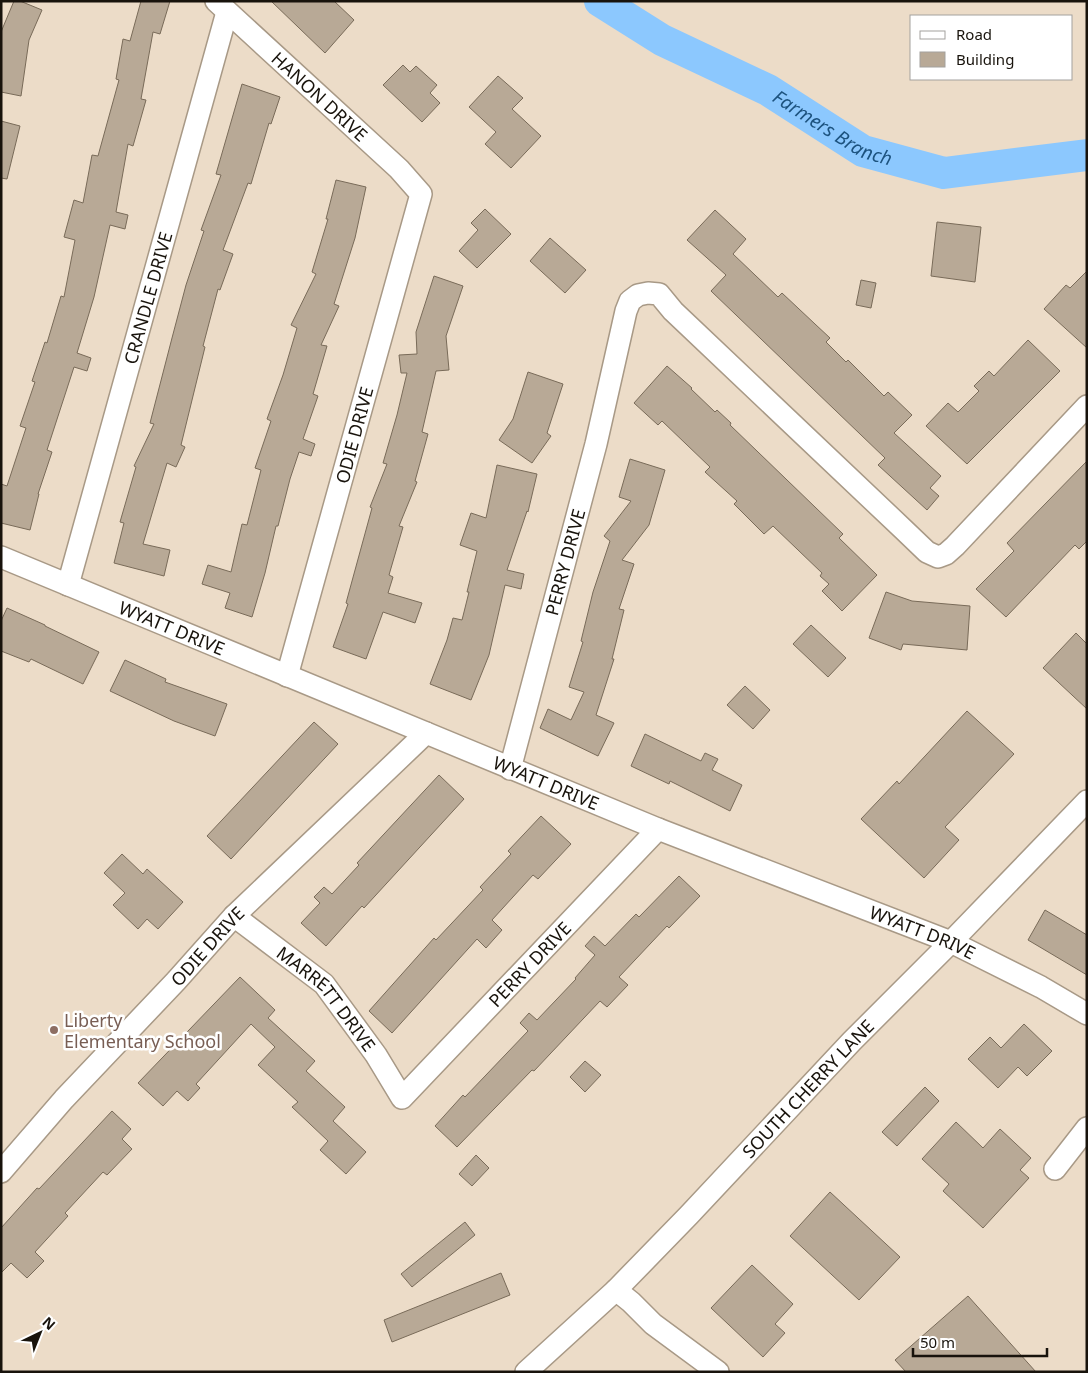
<svg xmlns="http://www.w3.org/2000/svg" width="1088" height="1373" font-family="'Noto Sans',sans-serif">
  <style>
    .lines { fill: none; stroke-linecap: round; stroke-linejoin: round }
    .river { stroke: #8cc8fe; stroke-width: 32 }
    .building { fill: #b8a996; stroke: #796b59 }
    .minor-casing { stroke: #a89986; stroke-width: 24 }
    .minor { stroke: #fff; stroke-width: 21 }
    .education-dot { fill: #8d6e63; stroke: #fff; stroke-width: 2 }
    .labels { text-anchor: middle; dominant-baseline: central; stroke-width: 5; stroke-linejoin: round; paint-order: stroke }
    .street-label { font-size: 18px; fill: #18130c; stroke: #fff }
    .education-label { font-size: 18px; fill: #785e54; stroke: #fff; text-anchor: start }
    .water-label { font-size: 19px; font-style: italic; fill: #1d537f; stroke: #fff }
  </style>
  <rect width="100%" height="100%" fill="#ecdcc8"/>
  <g class="lines">
    <path class="river" id="s1" d="M 600,1 L 662,40 L 768,90 L 863,151 L 944,173 L 1087,155"/>
  </g>
  <path class="building" d="M 14,1 L 20,1 L 42,10 L 29,40 L 21,96 L 1,92 L 1,32 Z
    M 141,1 L 170,1 L 160,34 L 153,32 L 141,99 L 146,100 L 133,146 L 128,144 L 116,212 L 128,215 L 125,229 L 110,225 L 94,297 L 77,353 L 91,358 L 87,371 L 74,367 L 47,450 L 52,452 L 38,494 L 39,494 L 30,530 L 1,523 L 1,484 L 7,486 L 26,428 L 20,426 L 35,382 L 32,381 L 45,342 L 47,343 L 61,296 L 64,297 L 75,240 L 64,237 L 74,200 L 83,203 L 92,155 L 98,156 L 119,80 L 116,79 L 123,39 L 130,41 Z
    M 271,1 L 334,1 L 354,20 L 325,53 Z
    M 403,65 L 410,72 L 416,66 L 437,85 L 430,93 L 440,103 L 422,122 L 383,85 Z
    M 498,76 L 523,98 L 512,109 L 541,136 L 511,168 L 485,144 L 496,132 L 469,107 Z
    M 242,84 L 280,97 L 271,124 L 269,123 L 251,184 L 248,183 L 223,250 L 233,254 L 220,290 L 218,289 L 203,346 L 205,347 L 181,445 L 185,447 L 176,467 L 167,463 L 143,544 L 170,550 L 164,576 L 114,563 L 124,523 L 120,522 L 136,467 L 134,466 L 154,424 L 150,423 L 172,338 L 186,285 L 204,231 L 201,230 L 221,175 L 216,174 Z
    M 1,121 L 20,126 L 7,179 L 1,178 Z
    M 336,180 L 366,187 L 355,238 L 334,304 L 339,306 L 321,345 L 327,346 L 313,394 L 318,396 L 303,439 L 315,444 L 311,456 L 299,452 L 290,479 L 278,526 L 276,526 L 265,573 L 252,617 L 225,608 L 230,593 L 202,584 L 208,565 L 231,572 L 242,524 L 247,525 L 261,470 L 255,468 L 271,421 L 267,419 L 283,375 L 297,328 L 291,325 L 316,274 L 312,272 L 328,219 L 326,219 Z
    M 485,209 L 511,234 L 477,268 L 459,251 L 478,230 L 471,223 Z
    M 715,210 L 746,239 L 733,254 L 778,297 L 782,293 L 815,324 L 830,338 L 826,342 L 846,362 L 848,360 L 884,396 L 888,392 L 912,415 L 894,433 L 941,476 L 930,488 L 939,496 L 927,510 L 878,465 L 885,458 L 711,291 L 726,275 L 687,240 Z
    M 937,222 L 981,227 L 975,282 L 931,276 Z
    M 550,238 L 586,270 L 565,293 L 530,261 Z
    M 1087,271 L 1087,348 L 1044,309 L 1066,285 L 1070,288 Z
    M 434,276 L 463,286 L 446,336 L 449,370 L 436,371 L 422,432 L 428,434 L 415,481 L 417,482 L 399,526 L 403,527 L 389,575 L 393,577 L 388,593 L 422,603 L 415,623 L 383,612 L 366,659 L 333,647 L 348,604 L 346,603 L 372,508 L 370,507 L 387,464 L 383,463 L 397,415 L 407,373 L 401,373 L 399,355 L 417,354 L 416,332 Z
    M 861,280 L 876,283 L 871,308 L 856,305 Z
    M 1028,340 L 1060,371 L 967,464 L 926,426 L 948,403 L 958,412 L 979,391 L 974,386 L 989,371 L 994,376 Z
    M 667,366 L 692,388 L 691,389 L 715,412 L 717,410 L 731,423 L 730,425 L 843,534 L 839,538 L 877,575 L 842,611 L 822,591 L 829,584 L 820,576 L 822,573 L 773,526 L 764,534 L 734,504 L 737,501 L 705,472 L 710,467 L 662,421 L 658,425 L 634,403 Z
    M 528,372 L 563,384 L 547,433 L 551,436 L 532,463 L 499,440 L 513,419 Z
    M 630,459 L 665,470 L 649,525 L 622,560 L 634,564 L 619,609 L 624,610 L 612,659 L 614,659 L 596,715 L 614,723 L 598,756 L 540,728 L 548,709 L 571,720 L 584,692 L 569,687 L 583,642 L 581,641 L 593,592 L 610,541 L 604,536 L 631,501 L 619,497 Z
    M 1087,461 L 1087,541 L 1079,549 L 1075,545 L 1006,617 L 976,589 L 1014,551 L 1007,543 Z
    M 497,465 L 537,474 L 528,512 L 527,511 L 507,570 L 524,574 L 521,589 L 505,585 L 489,655 L 471,700 L 430,684 L 447,640 L 453,618 L 462,620 L 469,592 L 467,592 L 477,551 L 460,545 L 471,513 L 486,518 Z
    M 886,592 L 912,601 L 970,606 L 967,650 L 903,644 L 901,650 L 869,638 Z
    M 7,608 L 45,625 L 45,626 L 99,652 L 83,684 L 31,659 L 29,662 L 1,651 L 1,621 Z
    M 811,625 L 846,658 L 828,677 L 793,644 Z
    M 1076,633 L 1087,644 L 1087,709 L 1043,668 Z
    M 125,660 L 166,679 L 165,682 L 227,704 L 215,736 L 174,721 L 110,691 Z
    M 745,686 L 770,710 L 753,729 L 727,705 Z
    M 967,711 L 1014,754 L 945,827 L 959,840 L 924,878 L 861,819 L 897,781 L 899,784 Z
    M 314,722 L 338,744 L 231,859 L 207,836 Z
    M 645,734 L 701,761 L 705,753 L 718,759 L 712,770 L 742,785 L 730,811 L 670,781 L 669,784 L 631,766 Z
    M 439,775 L 464,799 L 364,908 L 362,906 L 326,946 L 301,923 L 320,903 L 314,897 L 324,887 L 332,894 L 359,865 L 357,863 Z
    M 541,816 L 571,844 L 538,879 L 533,875 L 492,920 L 502,930 L 486,948 L 477,939 L 392,1033 L 369,1011 L 434,938 L 436,940 L 483,890 L 480,887 L 511,854 L 508,851 Z
    M 122,854 L 143,874 L 147,869 L 183,902 L 158,929 L 147,919 L 138,929 L 113,905 L 125,893 L 104,873 Z
    M 679,876 L 700,896 L 669,928 L 667,926 L 619,977 L 628,985 L 607,1007 L 600,1001 L 534,1071 L 532,1070 L 457,1147 L 435,1126 L 463,1095 L 465,1097 L 528,1031 L 520,1023 L 529,1013 L 537,1020 L 576,979 L 575,978 L 595,955 L 585,946 L 594,936 L 605,946 L 636,914 L 639,917 Z
    M 1045,910 L 1087,935 L 1087,975 L 1028,940 Z
    M 240,977 L 275,1010 L 268,1018 L 315,1061 L 306,1071 L 345,1107 L 333,1121 L 366,1152 L 346,1174 L 320,1150 L 328,1141 L 292,1107 L 298,1102 L 258,1065 L 275,1047 L 251,1024 L 196,1084 L 200,1088 L 188,1101 L 177,1091 L 163,1106 L 138,1083 Z
    M 1024,1024 L 1052,1051 L 1027,1076 L 1018,1067 L 998,1088 L 968,1059 L 990,1037 L 1001,1048 Z
    M 585,1061 L 601,1075 L 585,1092 L 570,1077 Z
    M 925,1087 L 939,1101 L 897,1146 L 882,1132 Z
    M 112,1111 L 131,1129 L 122,1139 L 132,1149 L 107,1175 L 103,1172 L 65,1213 L 68,1216 L 35,1252 L 44,1261 L 27,1278 L 11,1263 L 1,1273 L 1,1228 L 37,1188 L 39,1189 Z
    M 956,1122 L 983,1148 L 1000,1129 L 1031,1158 L 1020,1170 L 1029,1178 L 983,1228 L 943,1191 L 949,1184 L 922,1159 Z
    M 476,1155 L 489,1168 L 472,1186 L 459,1174 Z
    M 830,1192 L 900,1257 L 859,1300 L 790,1236 Z
    M 465,1222 L 475,1235 L 412,1287 L 401,1274 Z
    M 752,1265 L 793,1304 L 775,1324 L 785,1333 L 763,1357 L 711,1308 Z
    M 501,1273 L 510,1295 L 392,1342 L 384,1320 Z
    M 968,1296 L 1036,1372 L 906,1372 L 895,1360 Z"/>
  <g class="lines">
    <defs>
      <g id="minor">
        <path id="s2" d="M 216,1 L 399,169 L 421,194 L 287,676"/>
        <path id="s3" d="M 1,557 L 658,829 L 951,942 L 1041,987 L 1087,1014"/>
        <path id="s4" d="M 68,585 L 227,12"/>
        <path id="s5" d="M 510,769 L 596,444 L 626,311 L 630,301 L 638,295 L 648,293 L 659,294 L 673,311 L 903,529 L 927,552 L 938,557 L 946,554 L 955,546 L 1087,406"/>
        <path id="s6" d="M 234,916 L 324,984 L 376,1055 L 402,1098 L 658,829"/>
        <path d="M 1055,1169 L 1087,1128"/>
        <path id="s7" d="M 1,1172 L 64,1099 L 176,981 L 234,916 L 426,733"/>
        <path d="M 616,1290 L 631,1302 L 653,1324 L 718,1372"/>
        <path id="s8" d="M 526,1372 L 616,1290 L 689,1215 L 852,1041 L 951,942 L 1087,801"/>
      </g>
    </defs>
    <use href="#minor" class="minor-casing"/>
    <use href="#minor" class="minor"/>
  </g>
  <circle class="education-dot" cx="54" cy="1030" r="5"/>
  <g class="labels">
    <g class="street-label">
      <text stroke="none"><textPath href="#s2" startOffset="141">HANON DRIVE</textPath></text>
      <text stroke="none"><textPath href="#s4" startOffset="298">CRANDLE DRIVE</textPath></text>
      <text transform="translate(354 435) rotate(-75)">ODIE DRIVE</text>
      <text stroke="none"><textPath href="#s5" startOffset="214">PERRY DRIVE</textPath></text>
      <text stroke="none"><textPath href="#s3" startOffset="185">WYATT DRIVE</textPath></text>
      <text stroke="none"><textPath href="#s3" startOffset="590">WYATT DRIVE</textPath></text>
      <text stroke="none"><textPath href="#s3" startOffset="995">WYATT DRIVE</textPath></text>
      <text stroke="none"><textPath href="#s7" startOffset="306">ODIE DRIVE</textPath></text>
      <text stroke="none"><textPath href="#s6" startOffset="436">PERRY DRIVE</textPath></text>
      <text stroke="none"><textPath href="#s6" startOffset="125">MARRETT DRIVE</textPath></text>
      <text stroke="none"><textPath href="#s8" startOffset="400">SOUTH CHERRY LANE</textPath></text>
    </g>
    <g class="education-label">
      <text x="64" y="1020">Liberty<tspan x="64" dy="21">Elementary School</tspan></text>
    </g>
    <g class="water-label">
      <text stroke="none"><textPath href="#s1" startOffset="266">Farmers Branch</textPath></text>
    </g>
  </g>
  <rect width="1088" height="1373" fill="none" stroke="#18130c" stroke-width="5"/>
  <rect x="910" y="15" width="162" height="65" fill="#ffffff" stroke="#a3a19e"/>
  <rect x="920" y="31" width="25" height="8" fill="#ffffff" stroke="#a3a19e"/>
  <text x="956" y="40" font-size="15" fill="#18130c">Road</text>
  <rect x="920" y="52" width="25" height="15" fill="#b8a996" stroke="#a3a19e"/>
  <text x="956" y="65" font-size="15" fill="#18130c">Building</text>
  <g transform="translate(40 1333) rotate(43)" stroke="#ffffff" stroke-width="4" paint-order="stroke">
  <path d="M0-4L9 19L0 12L-9 19Z" fill="#18130c"/>
  <text y="-8" font-size="14" font-weight="bold" text-anchor="middle" fill="#18130c">N</text>
  </g>
  <path d="M913 1348v8h134v-8" fill="none" stroke="#18130c" stroke-width="2.5"/>
  <text x="920" y="1348" font-size="15" fill="#18130c" stroke="#ffffff" stroke-width="4" paint-order="stroke">50 m</text>
</svg>
